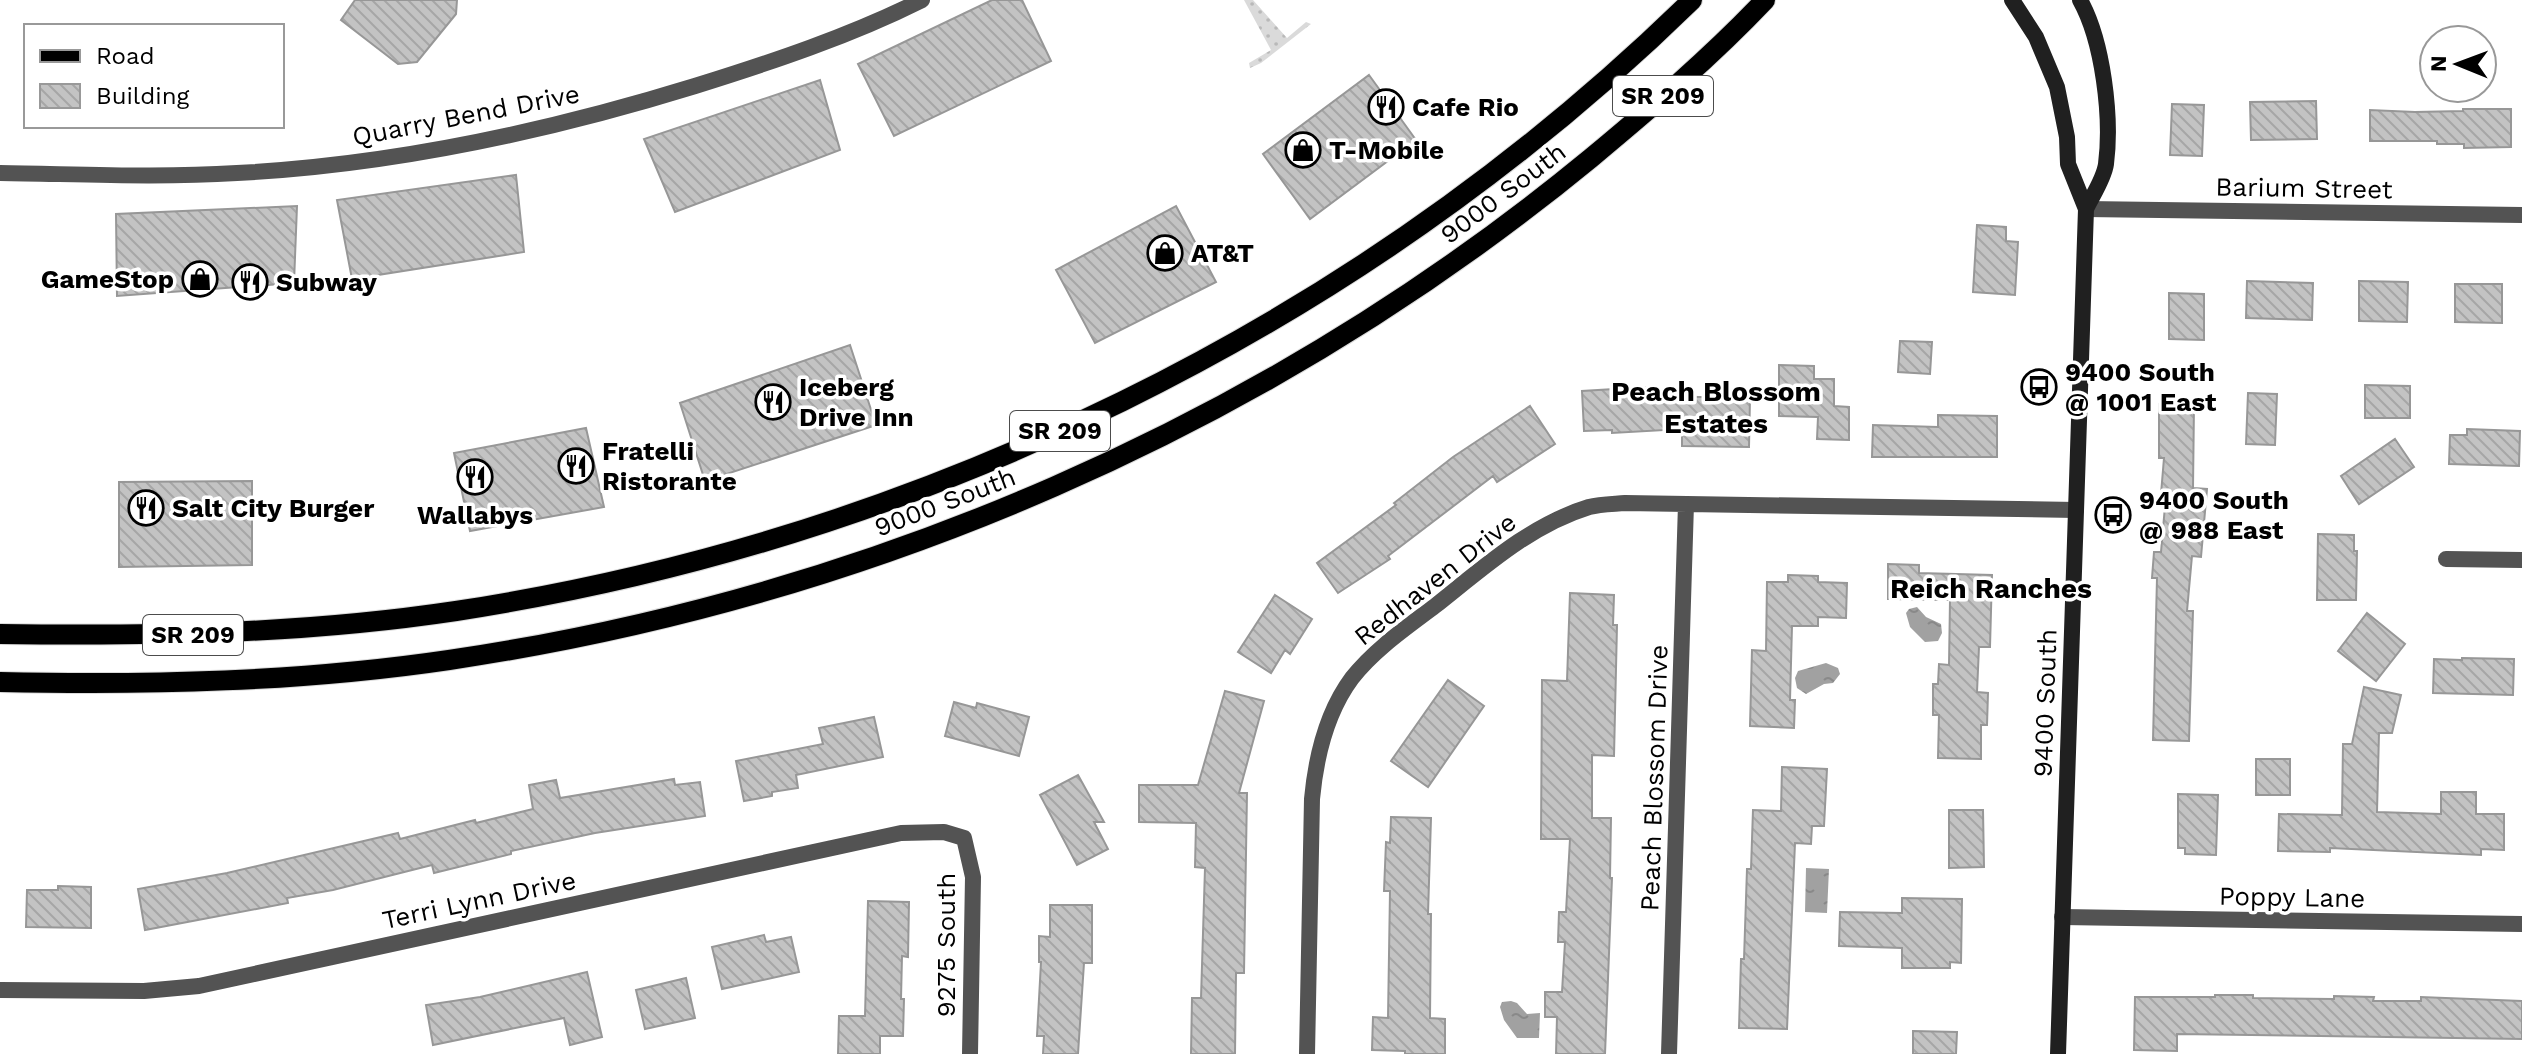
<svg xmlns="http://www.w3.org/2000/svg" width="2522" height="1054" font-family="'Work Sans',sans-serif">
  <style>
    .park { fill: url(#park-dots) }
    .water { fill: url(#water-ripples) }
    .building { fill: url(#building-back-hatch); stroke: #979797; stroke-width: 2 }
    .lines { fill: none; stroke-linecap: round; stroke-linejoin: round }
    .primary-casing { stroke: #dbdbdb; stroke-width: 22 }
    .minor { stroke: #535353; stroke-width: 16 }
    .secondary { stroke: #202020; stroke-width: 16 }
    .primary { stroke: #000; stroke-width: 20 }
    .labels { text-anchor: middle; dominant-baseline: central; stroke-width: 7; stroke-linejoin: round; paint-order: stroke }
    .shield { fill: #fff; stroke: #4c4c4c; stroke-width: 2 }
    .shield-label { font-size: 24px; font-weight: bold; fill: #000 }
    .poi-label { font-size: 26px; font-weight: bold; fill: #000; stroke: #fff; text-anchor: start }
    .street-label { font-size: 26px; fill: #000; stroke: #fff }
    .neighbourhood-label { font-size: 28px; font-weight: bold; fill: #000; stroke: #fff }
  </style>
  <defs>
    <pattern id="park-dots" width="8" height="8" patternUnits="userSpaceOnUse" patternTransform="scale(2)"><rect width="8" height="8" fill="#dadada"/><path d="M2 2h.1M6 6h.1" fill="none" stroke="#b9b9b9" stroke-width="1.8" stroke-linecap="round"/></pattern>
    <pattern id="water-ripples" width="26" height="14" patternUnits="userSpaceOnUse" patternTransform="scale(2)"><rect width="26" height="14" fill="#a1a1a1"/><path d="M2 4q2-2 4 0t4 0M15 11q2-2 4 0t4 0" fill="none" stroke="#898989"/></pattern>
    <pattern id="building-back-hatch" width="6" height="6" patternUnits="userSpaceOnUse" patternTransform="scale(2)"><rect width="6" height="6" fill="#c3c3c3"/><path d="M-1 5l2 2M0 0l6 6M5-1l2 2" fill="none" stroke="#a6a6a6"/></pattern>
  </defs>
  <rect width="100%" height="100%" fill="#fff"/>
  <path class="park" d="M 1244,0 L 1253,0 L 1287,38 L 1306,22 L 1311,24 L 1261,63 L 1250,68 L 1249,63 L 1271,50 Z"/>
  <path class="water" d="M 1917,607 L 1926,617 L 1941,624 L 1942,633 L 1938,641 L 1925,642 L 1910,627 L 1906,613 L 1909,609 Z
    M 1826,663 L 1838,668 L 1840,674 L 1833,683 L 1824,684 L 1806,694 L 1797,688 L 1795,678 L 1798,671 Z
    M 1806,868 L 1829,869 L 1827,913 L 1805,912 Z
    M 1511,1001 L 1517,1003 L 1527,1014 L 1540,1013 L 1539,1038 L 1517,1038 L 1504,1020 L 1500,1007 L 1502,1002 Z"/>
  <path class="building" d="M 355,0 L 457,0 L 456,14 L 417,62 L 398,64 L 341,20 Z
    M 992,0 L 1022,0 L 1051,61 L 894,136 L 858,64 Z
    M 1369,75 L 1416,140 L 1310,219 L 1263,154 Z
    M 820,80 L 840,150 L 675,212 L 644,139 Z
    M 2316,101 L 2317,139 L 2251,140 L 2250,102 Z
    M 2172,104 L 2204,105 L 2202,156 L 2170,155 Z
    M 2463,109 L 2511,109 L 2511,147 L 2464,148 L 2464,144 L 2437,144 L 2437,141 L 2370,141 L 2370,110 L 2415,112 L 2463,111 Z
    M 516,175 L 524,252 L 352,279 L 337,200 Z
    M 297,206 L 294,283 L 117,296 L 116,214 Z
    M 1176,206 L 1216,282 L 1095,343 L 1056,270 Z
    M 1977,225 L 2006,227 L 2006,241 L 2018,242 L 2015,295 L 1973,292 Z
    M 2247,281 L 2313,283 L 2312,320 L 2246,318 Z
    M 2359,281 L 2408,282 L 2407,322 L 2359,321 Z
    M 2455,284 L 2502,284 L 2502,323 L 2455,322 Z
    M 2169,293 L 2204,294 L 2204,340 L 2169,339 Z
    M 1900,341 L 1932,342 L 1930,374 L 1898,372 Z
    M 850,345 L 876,425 L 705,481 L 680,403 Z
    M 1779,365 L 1814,366 L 1814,379 L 1834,379 L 1834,406 L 1849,407 L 1849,440 L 1817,439 L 1818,417 L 1779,416 Z
    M 2365,385 L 2410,386 L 2410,418 L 2365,418 Z
    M 1647,387 L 1648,396 L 1750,398 L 1749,447 L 1682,446 L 1682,429 L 1612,433 L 1612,430 L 1584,431 L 1582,391 Z
    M 2248,393 L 2277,394 L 2275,445 L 2246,444 Z
    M 2159,404 L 2194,404 L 2193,488 L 2207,489 L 2201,557 L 2192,556 L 2187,611 L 2193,611 L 2189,741 L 2153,740 L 2157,578 L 2152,578 L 2154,552 L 2161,552 L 2165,506 L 2160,506 L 2164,458 L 2159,458 Z
    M 1530,406 L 1555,444 L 1497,482 L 1493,476 L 1388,556 L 1390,559 L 1338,593 L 1317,563 L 1396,505 L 1394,503 L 1453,457 Z
    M 1938,415 L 1997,416 L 1997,457 L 1872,457 L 1873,425 L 1938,427 Z
    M 586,428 L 604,507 L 470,531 L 454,453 Z
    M 2467,429 L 2520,431 L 2519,466 L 2449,464 L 2450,435 L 2467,435 Z
    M 2395,439 L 2414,467 L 2359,504 L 2341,476 Z
    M 252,481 L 252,565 L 119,567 L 119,482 Z
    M 2318,534 L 2354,535 L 2354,551 L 2357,551 L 2356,600 L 2317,600 Z
    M 1888,564 L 1919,565 L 1919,573 L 1992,575 L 1990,647 L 1979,647 L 1977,692 L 1988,693 L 1987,725 L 1981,725 L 1981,759 L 1938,758 L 1939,715 L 1933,715 L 1933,684 L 1938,684 L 1939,664 L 1949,665 L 1950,600 L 1888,599 Z
    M 1788,575 L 1818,576 L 1818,582 L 1847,583 L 1846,618 L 1818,617 L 1818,626 L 1792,626 L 1790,700 L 1795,700 L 1794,728 L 1750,726 L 1752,650 L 1766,651 L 1767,582 L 1788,582 Z
    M 1570,593 L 1614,595 L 1613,625 L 1617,625 L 1614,756 L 1592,755 L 1592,818 L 1611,818 L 1610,878 L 1612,878 L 1605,1054 L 1556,1054 L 1557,1017 L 1545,1017 L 1545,992 L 1562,992 L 1565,942 L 1558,942 L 1559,912 L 1566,912 L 1570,839 L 1541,839 L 1542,680 L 1567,681 Z
    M 1275,595 L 1312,619 L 1290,654 L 1285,650 L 1271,673 L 1238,652 Z
    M 2367,613 L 2405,644 L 2376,681 L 2338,651 Z
    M 2462,658 L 2514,659 L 2513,695 L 2433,693 L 2434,659 L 2462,660 Z
    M 1448,680 L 1484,706 L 1428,787 L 1391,761 Z
    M 2364,687 L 2401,695 L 2392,733 L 2379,733 L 2377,812 L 2441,814 L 2441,792 L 2476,792 L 2476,814 L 2504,814 L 2504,850 L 2481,849 L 2481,855 L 2330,848 L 2330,852 L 2278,851 L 2279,814 L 2342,815 L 2343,744 L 2352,744 Z
    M 1225,691 L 1264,701 L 1239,793 L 1247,793 L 1244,973 L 1236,973 L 1235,1054 L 1191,1054 L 1192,998 L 1201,998 L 1205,868 L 1195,867 L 1196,823 L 1139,822 L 1139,785 L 1198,785 Z
    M 954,702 L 976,708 L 977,703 L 1029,717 L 1019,756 L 945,736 Z
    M 874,717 L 883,757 L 796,775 L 798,788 L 772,792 L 772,796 L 744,801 L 736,761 L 823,744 L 819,728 Z
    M 2256,759 L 2290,759 L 2290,795 L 2256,795 Z
    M 1782,767 L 1827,769 L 1824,826 L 1812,826 L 1811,844 L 1795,843 L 1787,1029 L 1739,1028 L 1741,959 L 1744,959 L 1747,869 L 1751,869 L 1753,810 L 1781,811 Z
    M 1078,775 L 1104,822 L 1094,822 L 1108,849 L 1077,865 L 1040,795 Z
    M 674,779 L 675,785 L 700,782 L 705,816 L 595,833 L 511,851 L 511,854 L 434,873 L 432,865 L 333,890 L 287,898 L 288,903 L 145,930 L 138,889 L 227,873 L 398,833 L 400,839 L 475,820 L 476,823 L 533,809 L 529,785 L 556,780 L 560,798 Z
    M 2178,794 L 2218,795 L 2216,855 L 2185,854 L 2185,848 L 2178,848 Z
    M 1949,810 L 1983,810 L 1984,867 L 1949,868 Z
    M 1391,817 L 1431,818 L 1428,914 L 1431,914 L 1430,1018 L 1445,1019 L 1445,1054 L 1405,1054 L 1405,1051 L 1372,1050 L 1373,1017 L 1388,1018 L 1390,891 L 1384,891 L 1386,842 L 1390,843 Z
    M 58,886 L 91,887 L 91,928 L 26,927 L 27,890 L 58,890 Z
    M 1902,898 L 1962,899 L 1961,963 L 1950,962 L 1950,968 L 1902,968 L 1902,948 L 1839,946 L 1840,912 L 1902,913 Z
    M 868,901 L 909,902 L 908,957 L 902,956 L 901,999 L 904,999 L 903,1036 L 880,1036 L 880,1054 L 838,1054 L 839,1016 L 865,1016 Z
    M 1050,905 L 1092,905 L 1092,963 L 1084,963 L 1078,1054 L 1043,1054 L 1044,1036 L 1037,1036 L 1041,962 L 1039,962 L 1039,936 L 1050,937 Z
    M 764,935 L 766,942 L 791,937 L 799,972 L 722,989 L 712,947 Z
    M 587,972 L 602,1037 L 570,1045 L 564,1018 L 433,1045 L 426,1005 L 480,997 Z
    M 686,978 L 695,1018 L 645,1029 L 636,990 Z
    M 2215,995 L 2253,995 L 2253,998 L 2334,999 L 2334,996 L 2374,997 L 2373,1001 L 2421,1001 L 2421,997 L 2522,1001 L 2522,1039 L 2177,1034 L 2177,1051 L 2134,1050 L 2135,997 L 2215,997 Z
    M 1913,1031 L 1957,1032 L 1956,1054 L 1913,1054 Z"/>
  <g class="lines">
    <defs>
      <path id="primary" d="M 0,634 C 155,636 303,634 456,611 C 918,540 1358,327 1692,0
        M 0,682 C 151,685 300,682 449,660 C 867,598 1264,427 1591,158 C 1651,108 1711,57 1765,0"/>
    </defs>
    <use href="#primary" class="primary-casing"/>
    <path class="minor" d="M 0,173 C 79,174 158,178 237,173 C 393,165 546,132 695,86 C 772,62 850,36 922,0
      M 2086,209 L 2522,215
      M 2446,559 L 2522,560
      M 2062,917 L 2522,924
      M 0,990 L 144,991 L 199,986 L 901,833 L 944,832 L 964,838 L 973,877 L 970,1054
      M 1307,1054 L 1312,799 C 1316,756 1326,713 1352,678 C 1375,649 1406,628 1435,606 C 1483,568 1530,525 1589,507 C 1600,504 1614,504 1625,503 L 2076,510
      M 1669,1054 L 1686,504"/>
    <path class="secondary" d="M 2012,0 L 2036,37 L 2057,87 L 2067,137 L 2068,164 L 2086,209
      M 2058,1054 L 2086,209 C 2092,196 2104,179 2106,164 C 2112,117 2103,41 2080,0"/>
    <use href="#primary" class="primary"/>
  </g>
  <defs>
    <symbol id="restaurant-ring" viewBox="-11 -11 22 22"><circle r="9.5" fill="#fff" stroke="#000" stroke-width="1.5"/><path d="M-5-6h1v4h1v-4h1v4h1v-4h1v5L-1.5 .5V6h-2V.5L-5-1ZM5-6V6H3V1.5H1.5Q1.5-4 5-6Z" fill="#000"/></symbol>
    <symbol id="shop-ring" viewBox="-11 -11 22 22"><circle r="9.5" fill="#fff" stroke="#000" stroke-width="1.5"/><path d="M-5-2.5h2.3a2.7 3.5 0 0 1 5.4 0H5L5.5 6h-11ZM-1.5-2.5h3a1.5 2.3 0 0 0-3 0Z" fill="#000"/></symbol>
    <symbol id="bus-ring" viewBox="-11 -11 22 22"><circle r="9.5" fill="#fff" stroke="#000" stroke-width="1.5"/><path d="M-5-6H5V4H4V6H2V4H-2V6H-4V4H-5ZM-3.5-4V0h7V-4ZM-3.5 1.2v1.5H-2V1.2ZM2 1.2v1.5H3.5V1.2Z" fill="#000"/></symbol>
  </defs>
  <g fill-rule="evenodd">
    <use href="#restaurant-ring" x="1366" y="87" width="40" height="40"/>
    <use href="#shop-ring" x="1283" y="130" width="40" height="40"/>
    <use href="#shop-ring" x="1145" y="233" width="40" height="40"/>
    <use href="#shop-ring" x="180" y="259" width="40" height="40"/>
    <use href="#restaurant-ring" x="230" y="262" width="40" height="40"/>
    <use href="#bus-ring" x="2019" y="367" width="40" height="40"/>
    <use href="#restaurant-ring" x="753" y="382" width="40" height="40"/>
    <use href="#restaurant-ring" x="556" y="446" width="40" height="40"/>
    <use href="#restaurant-ring" x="455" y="457" width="40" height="40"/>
    <use href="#restaurant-ring" x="126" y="488" width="40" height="40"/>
    <use href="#bus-ring" x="2093" y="495" width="40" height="40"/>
  </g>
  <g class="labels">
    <g class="shield">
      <rect x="1613" y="76" width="100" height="40" rx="6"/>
      <rect x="1010" y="411" width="100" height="40" rx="6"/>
      <rect x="143" y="615" width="100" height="40" rx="6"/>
    </g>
    <g class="shield-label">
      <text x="1663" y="96">SR 209</text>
      <text x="1060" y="431">SR 209</text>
      <text x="193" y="635">SR 209</text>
    </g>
    <g class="poi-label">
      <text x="1412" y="107">Cafe Rio</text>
      <text x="1329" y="150">T-Mobile</text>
      <text x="1191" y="253">AT&amp;T</text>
      <text x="174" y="279" text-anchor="end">GameStop</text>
      <text x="276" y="282">Subway</text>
      <text x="2065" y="372">9400 South<tspan x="2065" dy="30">@ 1001 East</tspan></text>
      <text x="799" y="387">Iceberg<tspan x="799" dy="30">Drive Inn</tspan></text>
      <text x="602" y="451">Fratelli<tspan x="602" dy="30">Ristorante</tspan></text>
      <text x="2139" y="500">9400 South<tspan x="2139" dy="30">@ 988 East</tspan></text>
      <text x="172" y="508">Salt City Burger</text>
      <text x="475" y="515" text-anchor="middle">Wallabys</text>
    </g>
    <g class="street-label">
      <text transform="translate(466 115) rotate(-11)">Quarry Bend Drive</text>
      <text transform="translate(2304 188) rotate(1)">Barium Street</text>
      <text transform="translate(1503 193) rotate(-37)">9000 South</text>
      <text transform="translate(945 502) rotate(-21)">9000 South</text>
      <text transform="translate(1435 579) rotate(-38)">Redhaven Drive</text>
      <text transform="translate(2045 703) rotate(-88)">9400 South</text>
      <text transform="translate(1654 778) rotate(-88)">Peach Blossom Drive</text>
      <text transform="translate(2292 897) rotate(1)">Poppy Lane</text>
      <text transform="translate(479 900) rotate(-12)">Terri Lynn Drive</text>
      <text transform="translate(946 945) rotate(-90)">9275 South</text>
    </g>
    <g class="neighbourhood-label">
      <text x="1716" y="391">Peach Blossom<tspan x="1716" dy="32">Estates</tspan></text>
      <text x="1991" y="588">Reich Ranches</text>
    </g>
  </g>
  <rect x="24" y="24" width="260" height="104" fill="#ffffff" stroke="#999999" stroke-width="2"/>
  <rect x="40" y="50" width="40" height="12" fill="#000000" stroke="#999999" stroke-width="2"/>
  <text x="96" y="64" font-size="24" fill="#000000">Road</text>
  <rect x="40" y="84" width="40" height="24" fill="url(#building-back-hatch)" stroke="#999999" stroke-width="2"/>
  <text x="96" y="104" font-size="24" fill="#000000">Building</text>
  <g transform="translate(2458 64) rotate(271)"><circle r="38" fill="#ffffff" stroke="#999999" stroke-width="2"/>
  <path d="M0-6L14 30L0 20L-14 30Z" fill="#000000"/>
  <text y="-12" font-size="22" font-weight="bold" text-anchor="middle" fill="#000000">N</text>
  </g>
</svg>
